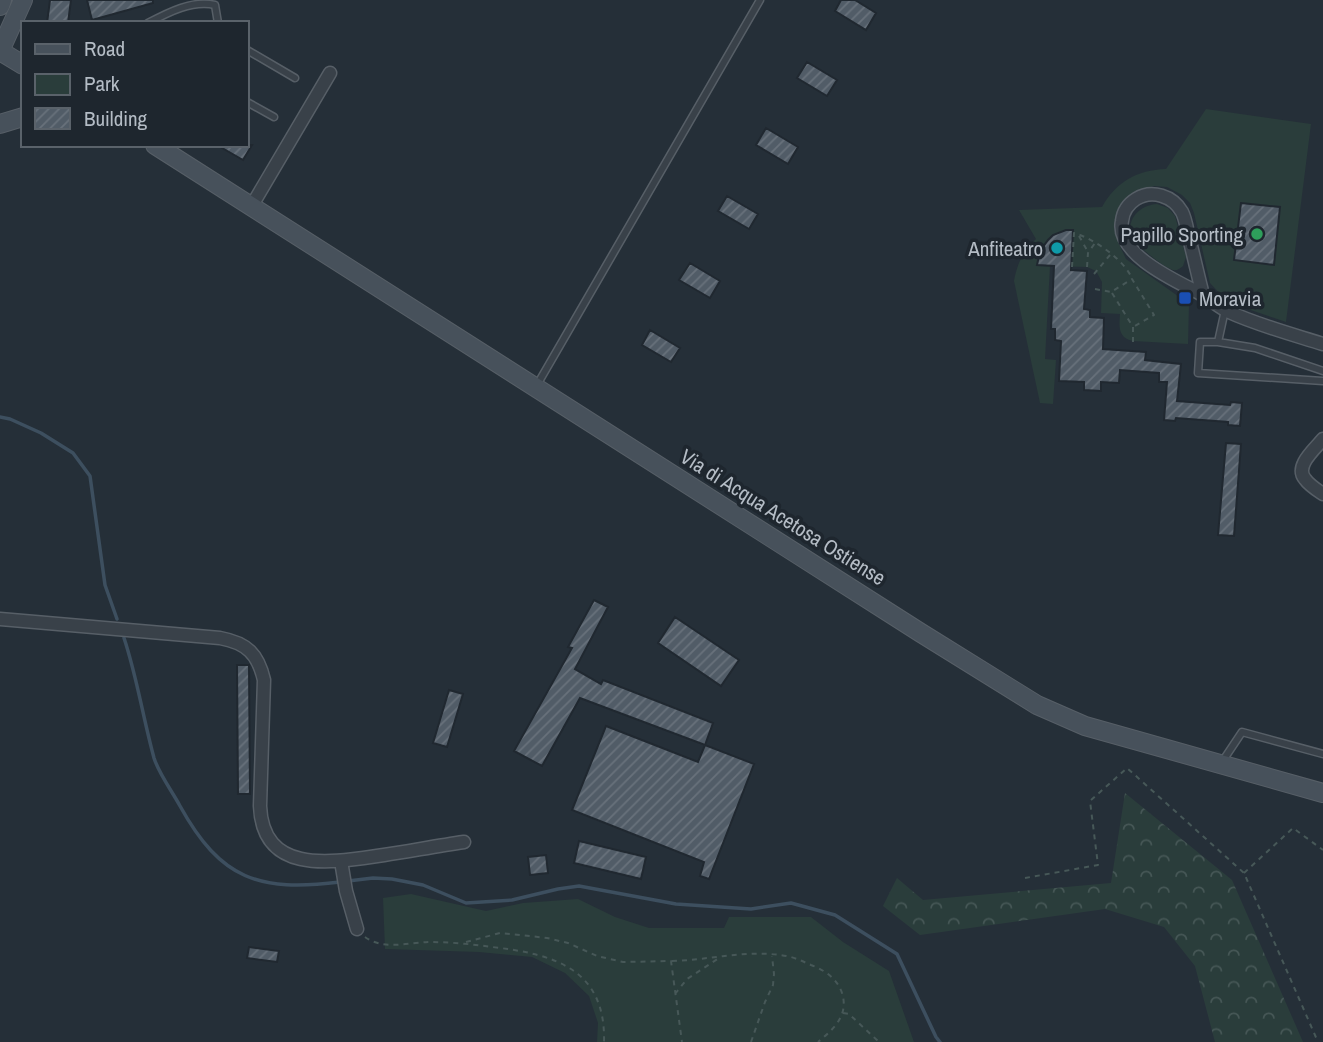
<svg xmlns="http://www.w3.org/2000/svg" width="1323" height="1042" font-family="'Archivo Narrow',sans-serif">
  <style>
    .green { fill: #2a3d3b }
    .forest { fill: url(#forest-crowns) }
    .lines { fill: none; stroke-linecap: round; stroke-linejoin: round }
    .stream { stroke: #3d4f5f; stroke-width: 3.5 }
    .building { fill: url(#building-hatch); stroke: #202830; stroke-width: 2 }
    .lane-casing { stroke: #575f67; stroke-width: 9 }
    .street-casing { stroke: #575f67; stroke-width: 15 }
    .secondary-casing { stroke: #575f67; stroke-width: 20 }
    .path { stroke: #475858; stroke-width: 2; stroke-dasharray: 5 5; stroke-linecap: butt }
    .lane { stroke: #394149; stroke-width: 6 }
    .street { stroke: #394149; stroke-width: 12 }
    .secondary { stroke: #47515b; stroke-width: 18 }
    .leisure-dot { fill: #2e9e5b; stroke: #1e262e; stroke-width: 2.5 }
    .culture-dot { fill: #0f9aa8; stroke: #1e262e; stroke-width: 2.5 }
    .transit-dot { fill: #1a4fb4; stroke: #1e262e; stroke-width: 2.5 }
    .labels { text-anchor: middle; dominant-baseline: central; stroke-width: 7; stroke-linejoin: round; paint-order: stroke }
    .poi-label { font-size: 21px; fill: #b4bcc5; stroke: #1e262e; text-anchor: end }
    .street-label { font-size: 21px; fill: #b4bcc5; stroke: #1e262e }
  </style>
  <defs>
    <pattern id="forest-crowns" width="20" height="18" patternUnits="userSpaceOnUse" patternTransform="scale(1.75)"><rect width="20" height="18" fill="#2a3d3b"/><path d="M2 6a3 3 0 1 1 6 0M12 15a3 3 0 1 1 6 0" fill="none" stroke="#465756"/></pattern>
    <pattern id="building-hatch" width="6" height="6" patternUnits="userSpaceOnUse" patternTransform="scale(1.75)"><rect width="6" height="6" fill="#515c67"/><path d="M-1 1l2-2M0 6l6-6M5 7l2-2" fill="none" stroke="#68717b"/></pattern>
  </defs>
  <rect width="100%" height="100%" fill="#252f38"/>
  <path class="green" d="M 1206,109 L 1311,124 L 1286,322 L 1242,307 L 1222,296 L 1210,283 L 1194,213 L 1190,203 L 1182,195 L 1167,187 L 1154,186 L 1141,189 L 1130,196 L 1116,223 L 1118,242 L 1126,259 L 1189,304 L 1188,344 L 1133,341 C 1118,338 1119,327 1120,314 L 1101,313 L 1102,282 L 1096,271 L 1087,267 L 1050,266 L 1045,359 L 1056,360 L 1053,404 L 1040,403 L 1014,281 C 1017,264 1023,251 1036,239 L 1019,210 L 1102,207 C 1116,182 1137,170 1166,169 Z
    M 1157,204 L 1168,208 L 1175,216 L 1186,257 L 1183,266 C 1179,269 1177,271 1173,270 C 1165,268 1137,246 1133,239 C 1124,221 1139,205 1157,204 Z
    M 411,894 L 486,911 L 523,903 L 578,899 L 615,917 L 649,928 L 724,928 L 729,917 L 811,917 L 843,942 L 889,971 L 914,1042 L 597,1042 L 598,1023 L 589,996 L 565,973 L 532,957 L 479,952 L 385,949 L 383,898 Z"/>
  <path class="forest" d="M 1125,793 L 1232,880 L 1303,1042 L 1215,1042 L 1195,966 L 1164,927 L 1105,909 L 920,935 L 883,906 L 897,878 L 923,900 L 1111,883 Z"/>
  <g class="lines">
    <path class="stream" d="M 0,417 L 10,419 L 41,433 L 73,453 L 90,476 L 105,585 L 117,619
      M 124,638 C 137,677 143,718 154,758 C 159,774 172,791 180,806 C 221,880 259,892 340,882
      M 348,881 L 373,878 L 392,879 L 423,885 L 466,903 L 512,900 L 558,889 L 579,886 L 676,904 L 751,909 L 791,903 L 835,915 L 897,954 L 936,1037 L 940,1042"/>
  </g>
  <path class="building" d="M 50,0 L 71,0 L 68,23 L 47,23 Z
    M 87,0 L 153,0 L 153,3 L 92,20 Z
    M 841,0 L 855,0 L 876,13 L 866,30 L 835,11 Z
    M 807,62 L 837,80 L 827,96 L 797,78 Z
    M 766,128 L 798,147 L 788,164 L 756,145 Z
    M 217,145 L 252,145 L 243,160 Z
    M 727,196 L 758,214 L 749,229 L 718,211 Z
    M 1241,203 L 1280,207 L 1274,265 L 1234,260 Z
    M 1066,230 L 1073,230 L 1071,270 L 1087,271 L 1084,309 L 1090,310 L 1090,317 L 1104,318 L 1103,349 L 1146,352 L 1145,360 L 1181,364 L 1177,401 L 1230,405 L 1231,402 L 1242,403 L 1240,426 L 1228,425 L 1228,422 L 1176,418 L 1175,421 L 1164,420 L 1167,382 L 1159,382 L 1159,373 L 1120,370 L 1119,383 L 1101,382 L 1101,391 L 1084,390 L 1084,382 L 1059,381 L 1061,341 L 1055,340 L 1055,329 L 1051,329 L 1054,266 L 1037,265 L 1040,251 L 1048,240 L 1053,235 Z
    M 690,263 L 720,281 L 710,298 L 679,280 Z
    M 650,330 L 680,348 L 671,362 L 642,345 Z
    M 1226,443 L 1241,444 L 1234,536 L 1218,535 Z
    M 594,600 L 608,607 L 575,669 L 601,684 L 603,680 L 713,723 L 705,745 L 580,698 L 542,766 L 514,751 L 572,648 L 568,647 Z
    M 675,617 L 739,660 L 721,686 L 658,643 Z
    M 237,665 L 249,665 L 250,794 L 238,794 Z
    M 449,690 L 463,694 L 447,747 L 433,743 Z
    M 606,726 L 698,762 L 705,745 L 754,764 L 709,879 L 700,876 L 704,862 L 572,810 Z
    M 579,841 L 646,857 L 641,879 L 574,863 Z
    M 546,855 L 548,873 L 530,875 L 528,857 Z
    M 249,947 L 279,951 L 277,962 L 247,958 Z"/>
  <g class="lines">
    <defs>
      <path id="lane" d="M 148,23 C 169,12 192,0 215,5 L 218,23
        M 247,50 L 295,78
        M 247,102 L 274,117
        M 1225,310 L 1218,342 L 1200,342 L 1198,373 L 1323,381
        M 1218,342 L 1255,348 L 1323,371
        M 537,385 L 760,0
        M 1222,762 L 1242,732 L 1323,754"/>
      <path id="street" d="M 251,207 L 330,73
        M 1203,295 C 1198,276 1194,257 1189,238 C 1187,230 1186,220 1182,212 C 1173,196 1152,189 1136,199 C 1128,204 1123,212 1122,221 C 1115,254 1176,281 1199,293 C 1209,298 1217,306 1227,311 C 1257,325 1291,334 1323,344
        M 1323,439 C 1315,449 1294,466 1305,479 C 1309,485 1317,490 1323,494
        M 0,619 L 220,638 C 247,643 258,654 264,680 L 260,806 C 263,877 335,862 384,855 C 410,851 437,846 464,842
        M 341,861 L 346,891 L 357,929"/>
      <path id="secondary" d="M 0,6 L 2,0
        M 0,51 L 23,0
        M 0,51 L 23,65
        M 0,124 L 23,117
        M 155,145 L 921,633 L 1037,705 L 1085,726 L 1323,793"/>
    </defs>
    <use href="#lane" class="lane-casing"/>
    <use href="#street" class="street-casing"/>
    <use href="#secondary" class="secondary-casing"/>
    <path class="path" d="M 1079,236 L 1088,252
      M 1072,267 L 1074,233 C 1093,238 1126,261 1132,279
      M 1087,267 L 1088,253 L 1095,243
      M 1094,274 L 1110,255
      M 1095,289 L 1111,292 L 1132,279 L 1154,315 L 1133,327
      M 1112,293 L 1133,327 L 1133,346
      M 1244,873 L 1293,828 L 1323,850
      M 1025,878 L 1098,865 L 1090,801 L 1127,768 L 1244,873 L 1318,1042
      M 365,937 C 382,950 408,943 428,942 C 449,942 471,944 492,947 C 554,954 606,969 604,1042
      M 466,942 L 500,933 L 521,935 L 547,938 L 568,943 L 597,956 L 623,962 L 671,961 L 682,1042
      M 672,961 C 711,960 752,948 791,957 C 798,959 804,962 811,965 C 824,970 837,978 842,993 C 849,1015 834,1029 818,1042
      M 675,994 L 687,979 L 719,958
      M 843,1013 L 849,1014 L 879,1042
      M 751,1042 L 765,1002 L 773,985 L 774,974 L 772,956"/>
    <use href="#lane" class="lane"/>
    <use href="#street" class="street"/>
    <use href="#secondary" class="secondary"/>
  </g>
  <circle class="leisure-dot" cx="1257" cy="234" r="7"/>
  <circle class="culture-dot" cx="1057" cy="248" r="7"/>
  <rect class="transit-dot" x="1178" y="291" width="14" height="14" rx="3.5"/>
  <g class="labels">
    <g class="poi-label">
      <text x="1243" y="234">Papillo Sporting</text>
      <text x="1043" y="248">Anfiteatro</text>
      <text x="1199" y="298" text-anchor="start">Moravia</text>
    </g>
    <g class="street-label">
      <text transform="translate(783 517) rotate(32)">Via di Acqua Acetosa Ostiense</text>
    </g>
  </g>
  <rect x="21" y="21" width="228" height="126" fill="#1e262e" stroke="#5a626a" stroke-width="2"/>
  <rect x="35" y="44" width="35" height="10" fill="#47515b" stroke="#5a626a" stroke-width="2"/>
  <text x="84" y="56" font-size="21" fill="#b4bcc5">Road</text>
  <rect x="35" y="74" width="35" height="21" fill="#2a3d3b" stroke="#5a626a" stroke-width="2"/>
  <text x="84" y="91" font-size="21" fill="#b4bcc5">Park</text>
  <rect x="35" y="108" width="35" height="21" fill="url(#building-hatch)" stroke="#5a626a" stroke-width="2"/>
  <text x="84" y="126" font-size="21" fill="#b4bcc5">Building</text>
</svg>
